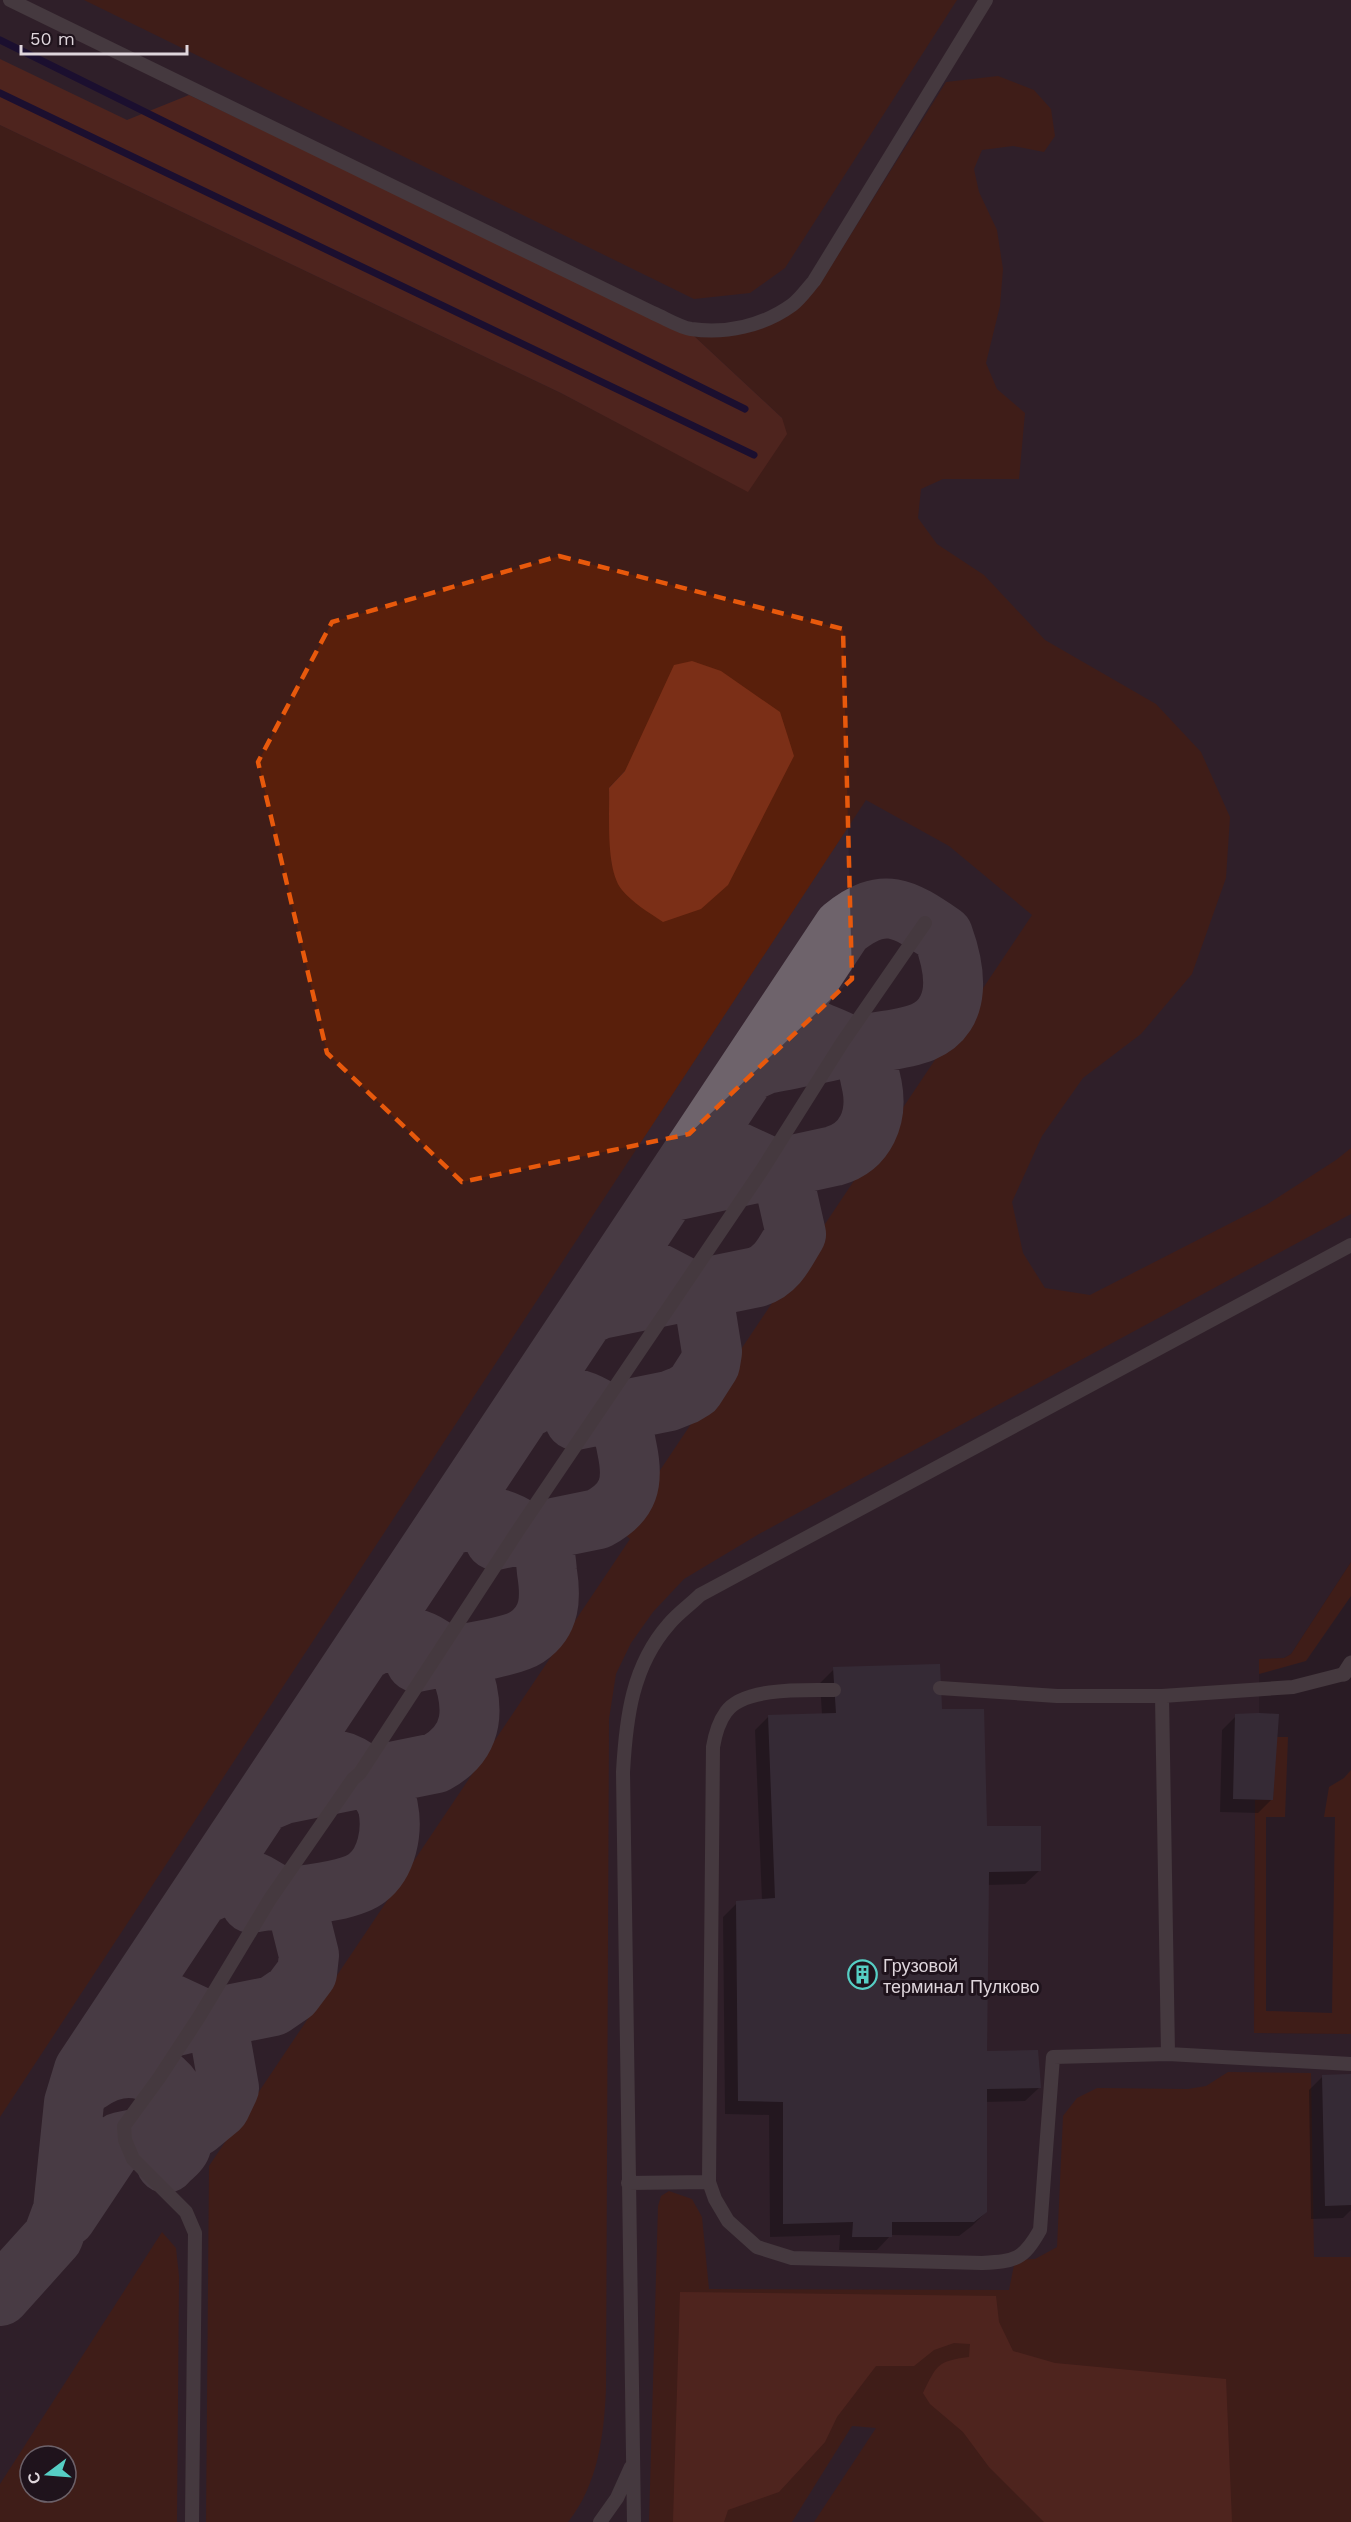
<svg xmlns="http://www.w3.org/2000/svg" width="1351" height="2522" font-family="'Work Sans',sans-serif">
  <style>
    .built { fill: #362530; fill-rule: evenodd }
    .green { fill: #591f0b; fill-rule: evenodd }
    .forest { fill: #7b2f17 }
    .shadow { fill: #0007 }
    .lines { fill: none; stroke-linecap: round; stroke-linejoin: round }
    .stream { stroke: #0b003d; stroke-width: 7 }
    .taxiway { stroke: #6e636b; stroke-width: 60 }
    .building { fill: #443d4b }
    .lane { stroke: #675e5f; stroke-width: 14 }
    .street { stroke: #675e5f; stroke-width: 15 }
    .marked { fill: none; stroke: #e8590c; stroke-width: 4.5; stroke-dasharray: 12 8; stroke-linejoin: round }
    .labels { text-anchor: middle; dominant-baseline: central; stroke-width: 6; stroke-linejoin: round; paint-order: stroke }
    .poi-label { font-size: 18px; fill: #dfd6dc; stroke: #1f131c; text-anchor: start }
  </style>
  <rect width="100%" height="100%" fill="#291c25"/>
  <path class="built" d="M 0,0 L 1351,0 L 1351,1562 L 1291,1654 L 1284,1658 L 1259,1660 L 1259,1713 L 1233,1799 L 1255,1800 L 1254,2033 L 1351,2034 L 1351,2522 L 0,2522 ZM 30,2456 L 66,2456 L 66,2492 L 30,2492 Z"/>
  <path class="green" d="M 84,0 L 957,0 L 785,268 L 750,293 L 694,299 Z
    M 998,76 L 1034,90 L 1051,109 L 1055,136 L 1044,152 L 1013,146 L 982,150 L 974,169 L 979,192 L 997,230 L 1003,269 L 1000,306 L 986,363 L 997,389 L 1025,413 L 1019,479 L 943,479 L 921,489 L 918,518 L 937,544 L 984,575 L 1045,640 L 1156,704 L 1201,752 L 1230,817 L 1226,878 L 1192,974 L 1141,1034 L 1083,1078 L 1042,1136 L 1012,1202 L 1023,1253 L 1045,1288 L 1090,1295 L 1266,1205 L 1336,1160 L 1351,1148 L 1351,1214 L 759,1534 L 684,1579 L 653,1612 L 631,1643 L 616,1674 L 609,1719 L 606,2389 C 604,2435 598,2485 568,2522 L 206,2522 L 209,2166 L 630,1539 L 620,1530 L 1032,915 L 949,846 L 866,800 L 0,2117 L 0,125 L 561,393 L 748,491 L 782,418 L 694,336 L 767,326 L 818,287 L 946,82 ZM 625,771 L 612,866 L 609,788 Z
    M 1351,1562 L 1351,1596 L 1306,1661 L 1259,1674 L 1259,1659 L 1284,1658 L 1291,1654 Z
    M 1276,1737 L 1288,1737 L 1285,1817 L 1266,1817 L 1266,2011 L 1332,2013 L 1335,1817 L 1324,1817 L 1329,1787 L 1344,1778 L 1351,1770 L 1351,2034 L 1254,2033 L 1255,1800 L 1273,1799 Z
    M 1228,2072 L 1311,2073 L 1314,2257 L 1351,2257 L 1351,2522 L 814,2522 L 876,2428 L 852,2426 L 792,2522 L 649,2522 L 658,2206 L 661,2196 L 669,2191 L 692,2199 L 702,2217 L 709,2289 L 1009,2290 L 1015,2260 L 1035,2259 L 1057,2247 L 1063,2116 L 1077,2098 L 1097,2088 L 1188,2089 L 1206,2086 Z
    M 162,2232 L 176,2248 L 179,2276 L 177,2522 L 0,2522 L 0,2484 ZM 30,2456 L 66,2456 L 66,2492 L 30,2492 Z"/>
  <path class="forest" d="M 0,59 L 127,120 L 189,95 L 694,336 L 782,418 L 787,434 L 748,492 L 561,393 L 0,125 Z
    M 692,661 L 721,671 L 780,712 L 794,756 L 728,885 L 701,909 L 663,922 C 648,912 633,903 622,890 C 605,869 610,814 609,788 L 625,771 L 674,665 Z
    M 680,2292 L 996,2296 L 999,2322 L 1013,2351 L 1055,2363 L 1226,2379 L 1232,2522 L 1044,2522 L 989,2467 L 963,2432 L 930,2404 L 923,2393 C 937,2365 937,2361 969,2357 L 970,2344 L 954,2343 L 934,2350 L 914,2366 L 876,2366 L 837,2417 L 825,2442 L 779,2492 L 728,2510 L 724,2522 L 673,2522 Z"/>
  <path class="shadow" d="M 834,1669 L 941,1711 L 986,1828 L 1039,1871 L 1025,1884 L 987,1885 L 985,2052 L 1039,2088 L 1025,2101 L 985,2102 L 986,2212 L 972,2226 L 959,2236 L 891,2235 L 877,2250 L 839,2250 L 840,2235 L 770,2237 L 769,2115 L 725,2114 L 723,1917 L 737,1903 L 762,1901 L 755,1730 L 769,1716 L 822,1715 L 820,1683 Z
    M 1236,1716 L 1272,1799 L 1258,1813 L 1220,1812 L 1222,1730 Z
    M 1323,2076 L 1351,2076 L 1351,2210 L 1343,2218 L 1311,2219 L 1309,2090 Z"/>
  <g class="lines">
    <path class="stream" d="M 0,40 L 745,409
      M 0,93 L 754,455"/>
    <path class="taxiway" d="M 669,1192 L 834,1156 C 866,1147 878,1117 872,1086 C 870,1078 869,1067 864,1060 C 853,1044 832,1038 816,1031
      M 587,1315 L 600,1309 L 757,1277 C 778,1270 785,1252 796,1234 L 784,1181 L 763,1164 L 737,1152
      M 575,1420 L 669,1401 L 684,1395 L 694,1389 L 710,1364 L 712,1352 L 705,1308 L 700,1299 L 682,1286 L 657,1273
      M 495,1540 L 598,1519 C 630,1502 634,1482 627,1449 C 625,1439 624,1430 619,1422 C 585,1399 563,1386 525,1409
      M 416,1662 C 441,1657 509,1649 527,1637 C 551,1621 551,1597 547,1572 C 546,1563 546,1553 541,1545 C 538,1540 529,1535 523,1531 C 495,1512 477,1514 447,1527
      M 264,1802 L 283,1794 L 436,1763 C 476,1741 475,1706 460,1667 C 423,1639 408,1625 364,1651
      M 251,1903 C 279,1897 347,1894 367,1878 C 387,1863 393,1831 388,1807 C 382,1786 356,1764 335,1760
      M 102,2044 L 188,2023 L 273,2006 L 292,1993 L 307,1973 L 309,1955 L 299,1915 L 280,1897 L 256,1883 L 233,1881 L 202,1895
      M 89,2082 C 126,2056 172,2067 182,2114 C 184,2124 185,2136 181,2146 C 179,2152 170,2158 166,2163
      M 66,2217 L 112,2148 L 120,2142 L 197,2126 L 220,2107 L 229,2088 L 219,2031 L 199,2017 L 171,2004
      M 0,2296 L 53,2237 L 63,2210 L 74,2103 L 84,2070 L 843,928 C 884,895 903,908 943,935 C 955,968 964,1015 923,1032 C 903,1040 880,1041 860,1045 C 828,1051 797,1058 765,1064 L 748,1072"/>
  </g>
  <path class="building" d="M 940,1664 L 942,1709 L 984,1709 L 987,1826 L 1041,1826 L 1041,1871 L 989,1872 L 987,2051 L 1038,2050 L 1041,2088 L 987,2089 L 987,2212 L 974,2222 L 892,2222 L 892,2237 L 852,2237 L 853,2222 L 783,2224 L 783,2102 L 738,2101 L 736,1901 L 775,1898 L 768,1715 L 836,1713 L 833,1667 Z
    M 1259,1713 L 1279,1714 L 1273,1800 L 1233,1799 L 1235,1714 Z
    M 1351,2074 L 1351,2205 L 1325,2206 L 1322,2075 Z"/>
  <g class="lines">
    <path class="lane" d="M 10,0 L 653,313 C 665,318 679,327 691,329 C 726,334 763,326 792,305 C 800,299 807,289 814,281 L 986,0
      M 940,1688 L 1057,1696 L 1162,1696 L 1293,1687 L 1344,1674
      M 834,1690 C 805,1690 743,1687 726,1712 C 718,1723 715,1735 713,1747 L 709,2182 L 715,2199 L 728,2221 L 757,2247 L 792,2258 L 982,2263 C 1016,2261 1023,2260 1040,2230 L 1053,2057 L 1168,2054 L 1162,1696
      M 1168,2054 L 1351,2064
      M 628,2183 L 709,2182
      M 192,2522 L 195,2233 L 186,2212 L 133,2159 L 125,2140 L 124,2126 L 159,2078 L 199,2017 L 270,1899 L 353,1779 L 360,1773 L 519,1529 L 762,1170 L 842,1043 L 925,923
      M 600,2522 L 617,2498 L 631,2467
      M 634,2522 L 623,1772 C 626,1718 632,1666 669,1624 C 678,1613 690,1605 700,1595 L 1351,1245"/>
    <path class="street" d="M 1344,1674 L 1351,1663"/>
  </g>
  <path d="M0 0H1351V2522H0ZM 559,556 L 843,629 L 852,979 L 689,1134 L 462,1182 L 327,1053 L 258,762 L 332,622 Z" fill="#291c25" fill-opacity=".55" fill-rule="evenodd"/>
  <path class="marked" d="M 559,556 L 843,629 L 852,979 L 689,1134 L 462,1182 L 327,1053 L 258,762 L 332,622 Z"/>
  <defs>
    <symbol id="building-ring" viewBox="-11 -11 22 22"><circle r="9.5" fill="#1f131c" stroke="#56cec4" stroke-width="1.5"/><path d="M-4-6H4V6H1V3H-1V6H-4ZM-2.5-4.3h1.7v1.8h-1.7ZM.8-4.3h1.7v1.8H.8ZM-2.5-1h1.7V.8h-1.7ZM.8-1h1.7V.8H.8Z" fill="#56cec4"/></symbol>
  </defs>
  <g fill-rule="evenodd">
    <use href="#building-ring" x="846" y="1958" width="33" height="33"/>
  </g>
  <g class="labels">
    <g class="poi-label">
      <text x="883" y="1965">Грузовой<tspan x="883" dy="21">терминал Пулково</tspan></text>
    </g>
  </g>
  <g transform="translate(48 2474) rotate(254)"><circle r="28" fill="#1f131c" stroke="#6c6169" stroke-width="1.5"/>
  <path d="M0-4.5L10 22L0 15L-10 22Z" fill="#56cec4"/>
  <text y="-9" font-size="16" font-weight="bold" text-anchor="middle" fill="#dfd6dc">С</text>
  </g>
  <path d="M21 45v9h166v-9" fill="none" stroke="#dfd6dc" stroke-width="3"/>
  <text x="30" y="45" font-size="18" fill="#dfd6dc" stroke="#1f131c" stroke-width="4.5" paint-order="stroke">50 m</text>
</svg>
